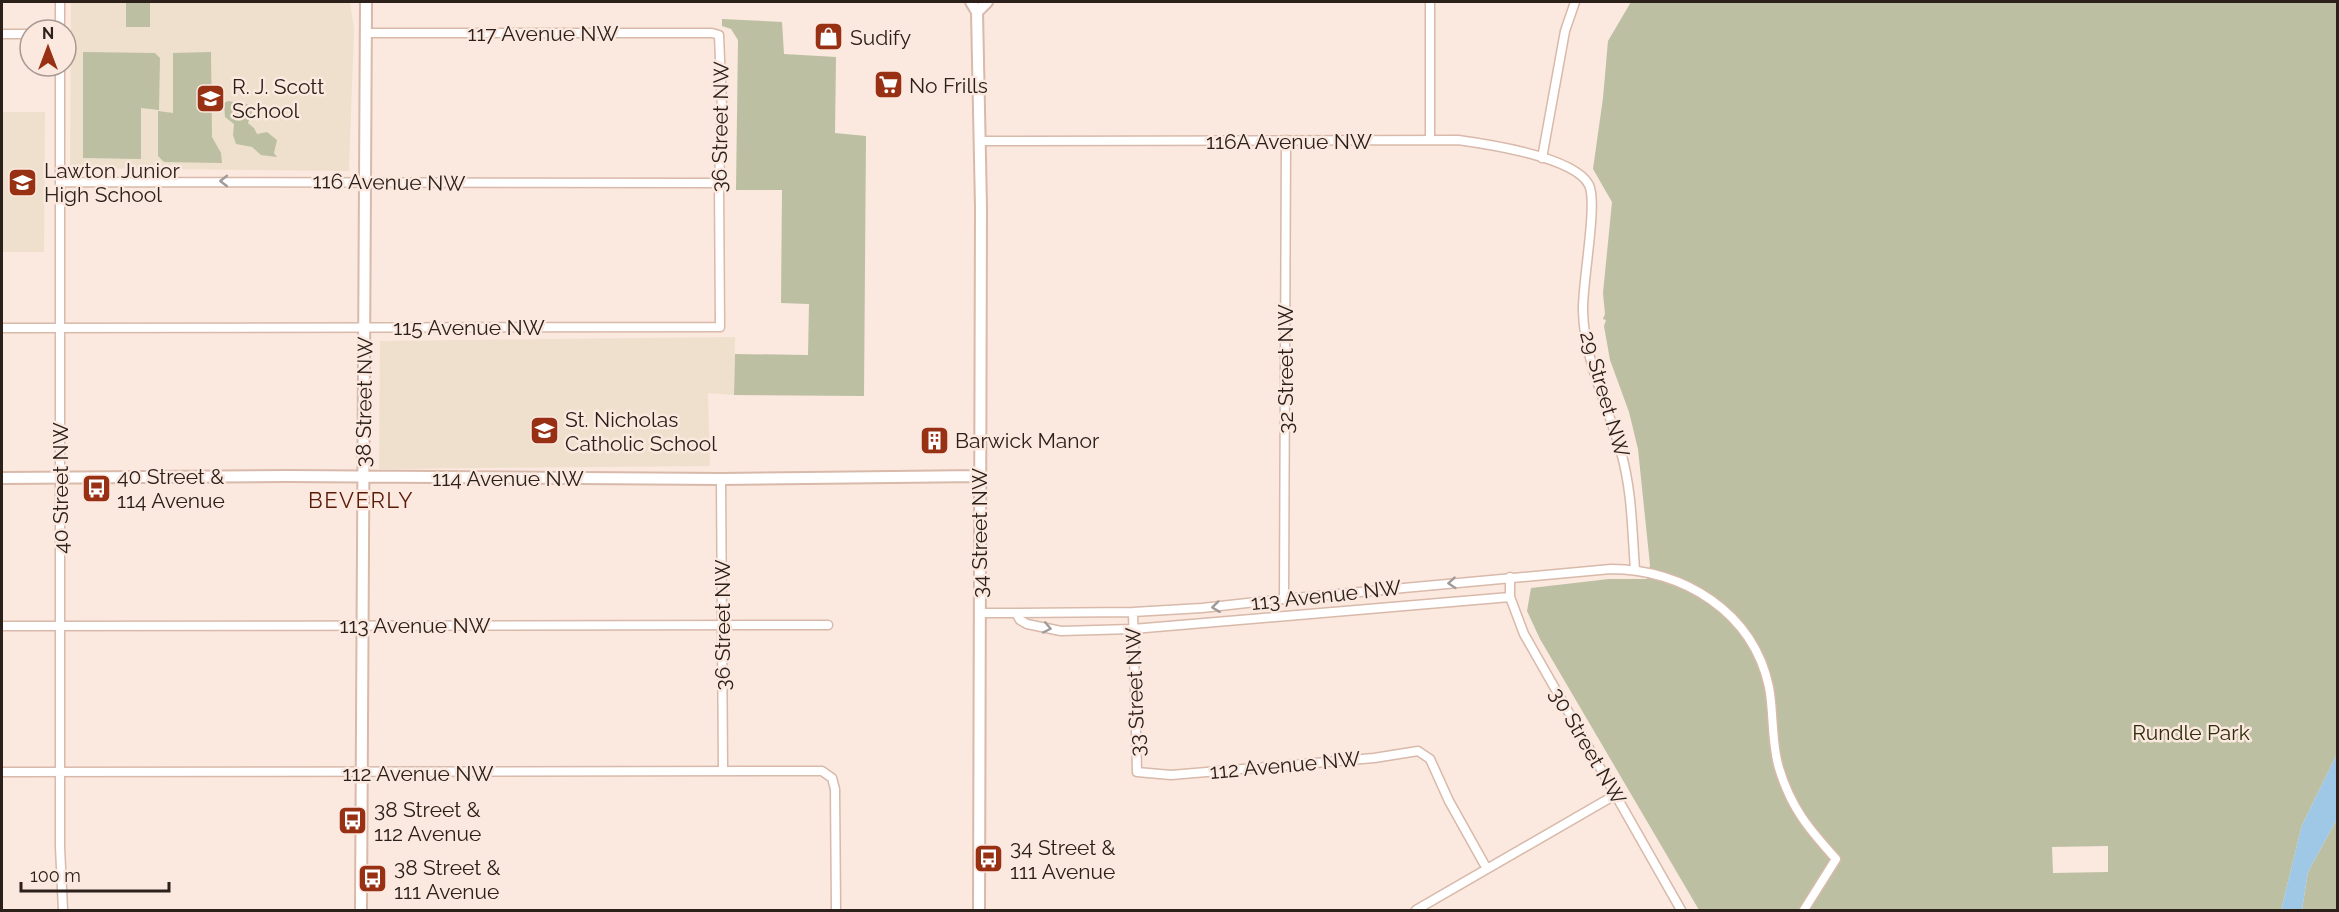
<svg xmlns="http://www.w3.org/2000/svg" width="2339" height="912" font-family="Raleway,sans-serif">
  <style>
    .education { fill: #eee0cd }
    .green { fill: #bcbfa1; fill-rule: evenodd }
    .water { fill: #9fc8e6 }
    .lines { fill: none; stroke-linecap: round; stroke-linejoin: round }
    .minor-casing { stroke: #d8b9aa; stroke-width: 11 }
    .tertiary-casing { stroke: #d8b9aa; stroke-width: 14 }
    .minor { stroke: #fff; stroke-width: 8 }
    .tertiary { stroke: #fff; stroke-width: 10 }
    .oneway { stroke: #a09b98 }
    .labels { text-anchor: middle; dominant-baseline: central; stroke-width: 5; stroke-linejoin: round; paint-order: stroke }
    .street-label { font-size: 21px; fill: #2b201a; stroke: #fbe8df }
    .poi-label { font-size: 21px; fill: #2b201a; stroke: #fbe8df; text-anchor: start }
    .park-label { font-size: 21px; fill: #2d2e09; stroke: #fbe8df }
    .neighbourhood-label { font-size: 22px; letter-spacing: 1.5px; fill: #5b1a07; stroke: #fbe8df }
  </style>
  <rect width="100%" height="100%" fill="#fbe8df"/>
  <path class="education" d="M 71,2 L 350,2 L 354,29 L 349,171 L 70,168 Z
    M 2,112 L 45,112 L 44,252 L 2,252 Z
    M 735,337 L 734,395 L 708,393 L 710,466 L 379,469 L 380,341 Z"/>
  <path class="green" d="M 126,2 L 150,2 L 150,27 L 126,27 Z
    M 1631,2 L 2337,2 L 2337,754 L 2302,825 L 2281,910 L 1699,910 L 1540,639 L 1527,611 L 1531,588 L 1609,579 L 1647,579 L 1650,565 L 1638,449 L 1629,412 L 1610,360 L 1604,326 L 1606,320 L 1603,319 L 1605,314 L 1603,293 L 1612,202 L 1593,169 L 1603,98 L 1608,41 ZM 2108,846 L 2108,872 L 2053,873 L 2052,847 Z
    M 722,19 L 782,22 L 784,54 L 836,57 L 835,133 L 866,136 L 864,396 L 734,395 L 735,354 L 808,355 L 809,304 L 781,303 L 782,190 L 736,190 L 738,40 L 731,29 L 722,26 Z
    M 83,52 L 155,53 L 160,58 L 159,110 L 141,108 L 141,159 L 83,158 Z
    M 211,52 L 212,137 L 221,153 L 222,163 L 164,162 L 158,156 L 158,111 L 173,113 L 173,53 Z
    M 228,101 L 247,104 L 252,112 L 248,123 L 254,128 L 257,134 L 267,132 L 277,140 L 274,153 L 277,157 L 261,155 L 252,147 L 236,144 L 233,135 L 234,124 L 225,117 L 224,103 Z
    M 2337,819 L 2337,910 L 2302,910 L 2308,872 Z"/>
  <path class="water" d="M 2337,754 L 2337,819 L 2308,872 L 2302,910 L 2281,910 L 2302,825 Z"/>
  <g class="lines">
    <defs>
      <path id="minor" d="M 60,2 L 60,30
        M 1430,2 L 1430,140
        M 2,34 L 30,34
        M 60,66 L 60,847 L 63,910
        M 980,141 L 1458,140 C 1487,144 1575,157 1589,185 C 1598,203 1582,284 1583,311 C 1584,360 1608,406 1621,452 C 1632,490 1632,530 1635,569
        M 1542,158 L 1565,31 L 1575,2
        M 60,182 L 719,183
        M 2,328 L 720,327 L 719,183 L 722,108 L 719,35 L 712,33 L 366,33
        M 721,479 L 723,771
        M 1510,577 L 1510,597 L 1524,634 L 1681,910
        M 1510,597 L 1133,629 L 1061,631 L 1027,624 L 1020,620 L 1016,613 L 1133,612 L 1202,608 L 1284,599 L 1611,569 C 1683,569 1753,612 1769,687 C 1774,713 1771,742 1779,768 C 1791,808 1809,829 1836,859 L 1804,910
        M 1284,599 L 1286,140
        M 1133,612 L 1137,772 L 1171,775 L 1374,758 L 1418,751 L 1430,759 L 1449,801 L 1487,869
        M 979,613 L 1016,613
        M 2,626 L 828,625
        M 2,772 L 822,771 L 832,778 L 835,789 L 836,910
        M 1416,910 L 1615,795"/>
      <path id="tertiary" d="M 971,2 L 977,12 L 981,207 L 979,910
        M 977,12 L 987,2
        M 2,478 L 286,476 L 721,479 L 979,476
        M 361,910 L 366,2"/>
    </defs>
    <use href="#minor" class="minor-casing"/>
    <use href="#tertiary" class="tertiary-casing"/>
    <use href="#minor" class="minor"/>
    <use href="#tertiary" class="tertiary"/>
  </g>
  <defs><path id="oneway-chevron" d="M-2-3.5L2.5 0L-2 3.5" fill="none" stroke-width="1.6" stroke-linecap="round" stroke-linejoin="round" transform="scale(1.5)"/></defs>
  <g class="oneway">
    <use href="#oneway-chevron" transform="translate(224 181) rotate(180)"/>
    <use href="#oneway-chevron" transform="translate(1452 583) rotate(175)"/>
    <use href="#oneway-chevron" transform="translate(1216 607) rotate(173)"/>
    <use href="#oneway-chevron" transform="translate(1047 628) rotate(12)"/>
  </g>
  <defs>
    <symbol id="shop-square" viewBox="-11 -11 22 22"><rect x="-9" y="-9" width="18" height="18" rx="4" fill="#983114" stroke="#fbe8df"/><path d="M-5-2.5h2.3a2.7 3.5 0 0 1 5.4 0H5L5.5 6h-11ZM-1.5-2.5h3a1.5 2.3 0 0 0-3 0Z" fill="#fff"/></symbol>
    <symbol id="supermarket-square" viewBox="-11 -11 22 22"><rect x="-9" y="-9" width="18" height="18" rx="4" fill="#983114" stroke="#fbe8df"/><path d="M-6-5.5h2.5l.6 2H6L4.5 2H-2.5L-4.4-4H-6ZM-1.5 3.2a1.3 1.3 0 1 0 .1 0ZM3 3.2a1.3 1.3 0 1 0 .1 0Z" fill="#fff"/></symbol>
    <symbol id="school-square" viewBox="-11 -11 22 22"><rect x="-9" y="-9" width="18" height="18" rx="4" fill="#983114" stroke="#fbe8df"/><path d="M0-5L7-2L0 1L-7-2ZM-4 1L0 2.5L4 1V4Q0 6-4 4Z" fill="#fff"/></symbol>
    <symbol id="building-square" viewBox="-11 -11 22 22"><rect x="-9" y="-9" width="18" height="18" rx="4" fill="#983114" stroke="#fbe8df"/><path d="M-4-6H4V6H1V3H-1V6H-4ZM-2.5-4.3h1.7v1.8h-1.7ZM.8-4.3h1.7v1.8H.8ZM-2.5-1h1.7V.8h-1.7ZM.8-1h1.7V.8H.8Z" fill="#fff"/></symbol>
    <symbol id="bus-square" viewBox="-11 -11 22 22"><rect x="-9" y="-9" width="18" height="18" rx="4" fill="#983114" stroke="#fbe8df"/><path d="M-5-6H5V4H4V6H2V4H-2V6H-4V4H-5ZM-3.5-4V0h7V-4ZM-3.5 1.2v1.5H-2V1.2ZM2 1.2v1.5H3.5V1.2Z" fill="#fff"/></symbol>
  </defs>
  <g fill-rule="evenodd">
    <use href="#shop-square" x="812" y="20" width="33" height="33"/>
    <use href="#supermarket-square" x="872" y="68" width="33" height="33"/>
    <use href="#school-square" x="194" y="82" width="33" height="33"/>
    <use href="#school-square" x="6" y="166" width="33" height="33"/>
    <use href="#school-square" x="528" y="414" width="33" height="33"/>
    <use href="#building-square" x="918" y="424" width="33" height="33"/>
    <use href="#bus-square" x="80" y="472" width="33" height="33"/>
    <use href="#bus-square" x="336" y="804" width="33" height="33"/>
    <use href="#bus-square" x="972" y="842" width="33" height="33"/>
    <use href="#bus-square" x="356" y="862" width="33" height="33"/>
  </g>
  <g class="labels">
    <g class="street-label">
      <text x="543" y="33">117 Avenue NW</text>
      <text transform="translate(720 127) rotate(-89)">36 Street NW</text>
      <text x="1289" y="141">116A Avenue NW</text>
      <text transform="translate(389 182) rotate(1)">116 Avenue NW</text>
      <text x="469" y="327">115 Avenue NW</text>
      <text transform="translate(1285 369) rotate(-90)">32 Street NW</text>
      <text transform="translate(1605 394) rotate(74)">29 Street NW</text>
      <text transform="translate(364 402) rotate(-89)">38 Street NW</text>
      <text x="508" y="478">114 Avenue NW</text>
      <text transform="translate(60 488) rotate(-90)">40 Street NW</text>
      <text transform="translate(979 533) rotate(-90)">34 Street NW</text>
      <text transform="translate(1326 595) rotate(-6)">113 Avenue NW</text>
      <text x="415" y="625">113 Avenue NW</text>
      <text transform="translate(722 625) rotate(-90)">36 Street NW</text>
      <text transform="translate(1135 692) rotate(-92)">33 Street NW</text>
      <text transform="translate(1588 746) rotate(60)">30 Street NW</text>
      <text transform="translate(1285 765) rotate(-5)">112 Avenue NW</text>
      <text x="418" y="773">112 Avenue NW</text>
    </g>
    <g class="poi-label">
      <text x="850" y="37">Sudify</text>
      <text x="909" y="85">No Frills</text>
      <text x="232" y="86">R. J. Scott<tspan x="232" dy="24">School</tspan></text>
      <text x="44" y="170">Lawton Junior<tspan x="44" dy="24">High School</tspan></text>
      <text x="565" y="419">St. Nicholas<tspan x="565" dy="24">Catholic School</tspan></text>
      <text x="955" y="440">Barwick Manor</text>
      <text x="117" y="476">40 Street &amp;<tspan x="117" dy="24">114 Avenue</tspan></text>
      <text x="374" y="809">38 Street &amp;<tspan x="374" dy="24">112 Avenue</tspan></text>
      <text x="1010" y="847">34 Street &amp;<tspan x="1010" dy="24">111 Avenue</tspan></text>
      <text x="394" y="867">38 Street &amp;<tspan x="394" dy="24">111 Avenue</tspan></text>
    </g>
    <g class="park-label">
      <text x="2191" y="732">Rundle Park</text>
    </g>
    <g class="neighbourhood-label">
      <text x="361" y="500">BEVERLY</text>
    </g>
  </g>
  <rect width="2339" height="912" fill="none" stroke="#2b201a" stroke-width="6"/>
  <g transform="translate(48 48)"><circle r="28" fill="#fbe8df" stroke="#a89890" stroke-width="1.5"/>
  <path d="M0-4.5L10 22L0 15L-10 22Z" fill="#983114"/>
  <text y="-9" font-size="16" font-weight="bold" text-anchor="middle" fill="#2b201a">N</text>
  </g>
  <path d="M21 882v9h148v-9" fill="none" stroke="#2b201a" stroke-width="3"/>
  <text x="30" y="882" font-size="18" fill="#2b201a" stroke="#fbe8df" stroke-width="4.5" paint-order="stroke">100 m</text>
</svg>
